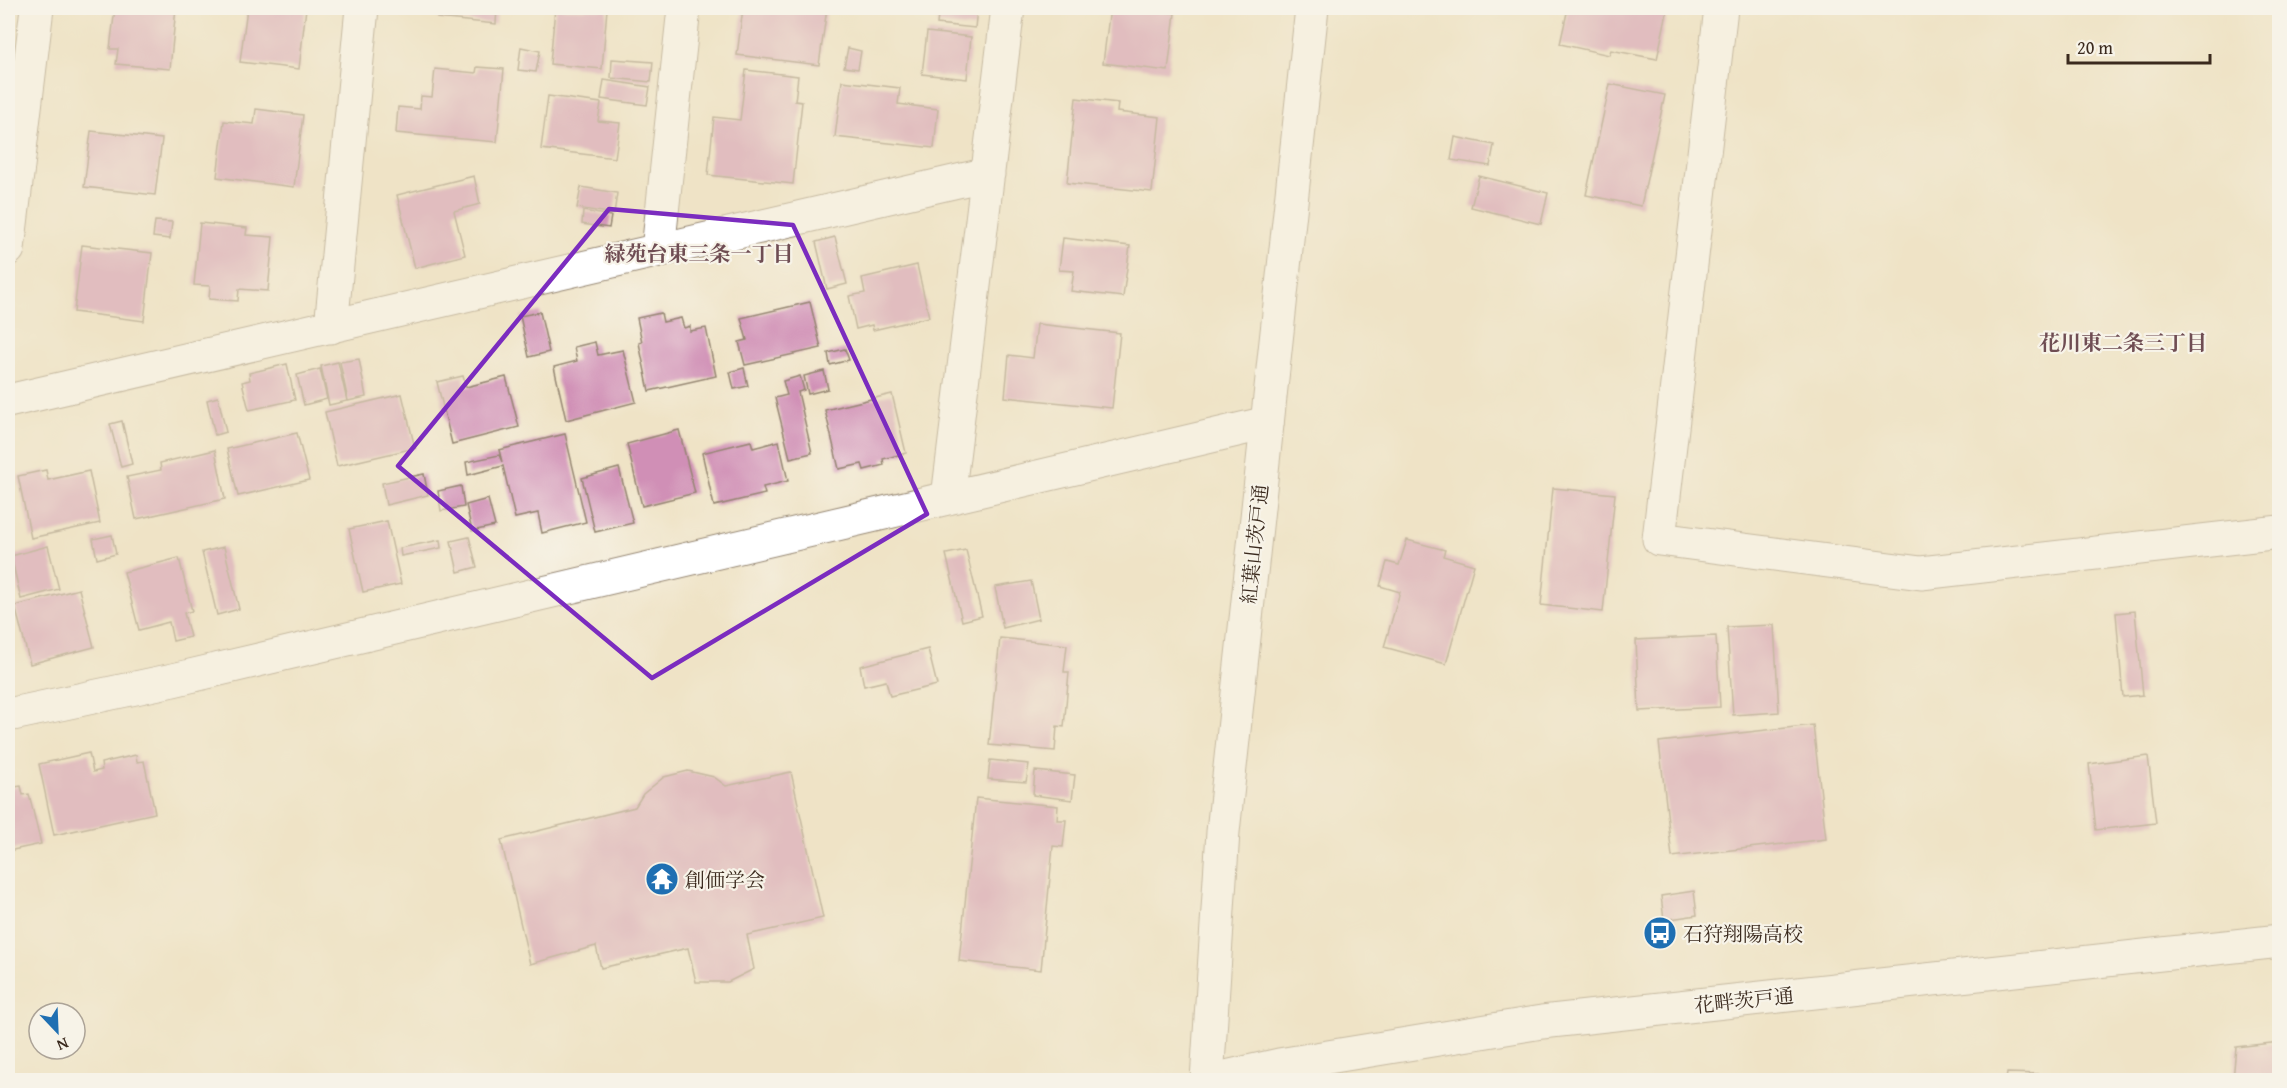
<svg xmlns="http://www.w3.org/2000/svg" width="2287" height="1088" font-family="'Gentium Book Plus','Noto Serif JP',serif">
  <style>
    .building { fill: #d08fb6 }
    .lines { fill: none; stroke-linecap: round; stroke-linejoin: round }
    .minor-casing { stroke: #958672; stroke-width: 35 }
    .tertiary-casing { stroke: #958672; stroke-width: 35 }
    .secondary-casing { stroke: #958672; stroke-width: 35 }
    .minor { stroke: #fff; stroke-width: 33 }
    .tertiary { stroke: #fff; stroke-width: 33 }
    .secondary { stroke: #fff; stroke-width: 33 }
    .marked { fill: none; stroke: #7b2cbf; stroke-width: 4.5; stroke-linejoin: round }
    .labels { text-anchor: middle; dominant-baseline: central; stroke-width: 4.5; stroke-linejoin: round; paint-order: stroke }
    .street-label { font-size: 20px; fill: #3b2a1e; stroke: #f7f3e8 }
    .poi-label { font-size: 20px; fill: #3b2a1e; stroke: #f7f3e8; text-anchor: start }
    .neighbourhood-label { font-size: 21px; font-weight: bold; fill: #6f4d53; stroke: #f7f3e8 }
  </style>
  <rect width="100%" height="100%" fill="#f7f3e8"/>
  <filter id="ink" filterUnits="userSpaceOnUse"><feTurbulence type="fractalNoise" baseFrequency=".0167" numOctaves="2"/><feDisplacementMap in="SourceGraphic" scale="12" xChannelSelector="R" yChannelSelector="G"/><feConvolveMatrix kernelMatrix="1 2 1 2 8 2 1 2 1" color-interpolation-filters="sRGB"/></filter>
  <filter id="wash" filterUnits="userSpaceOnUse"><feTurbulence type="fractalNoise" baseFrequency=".008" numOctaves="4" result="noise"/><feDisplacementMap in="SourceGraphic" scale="24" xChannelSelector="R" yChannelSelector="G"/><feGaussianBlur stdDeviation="1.35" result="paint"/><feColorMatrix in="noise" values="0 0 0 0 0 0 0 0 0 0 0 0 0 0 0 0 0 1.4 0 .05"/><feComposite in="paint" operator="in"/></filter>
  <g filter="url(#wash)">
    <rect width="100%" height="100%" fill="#efe3c6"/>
    <g id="blocks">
      <path class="building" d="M 115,8 L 176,8 L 170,69 L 116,64 L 118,49 L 110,49 Z
        M 247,8 L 306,8 L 299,69 L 240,62 Z
        M 438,8 L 497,8 L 496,24 L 437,18 Z
        M 555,8 L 607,9 L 602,69 L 550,64 Z
        M 743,8 L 827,8 L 819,65 L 737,55 Z
        M 939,8 L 977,8 L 975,28 L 937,24 Z
        M 1110,8 L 1157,8 L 1157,11 L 1175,13 L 1168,71 L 1103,63 Z
        M 1568,8 L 1668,8 L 1657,59 L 1611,50 L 1609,55 L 1560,44 Z
        M 927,32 L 971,37 L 967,79 L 922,74 Z
        M 521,47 L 540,51 L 536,72 L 518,70 Z
        M 848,48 L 861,51 L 858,69 L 844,67 Z
        M 612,59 L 653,62 L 651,82 L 611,78 Z
        M 477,67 L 504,69 L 497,142 L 396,133 L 398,107 L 420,109 L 421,96 L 432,97 L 435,69 L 476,73 Z
        M 746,70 L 798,76 L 795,101 L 802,102 L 793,184 L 708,175 L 714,117 L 740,120 Z
        M 604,80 L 650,87 L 647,105 L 601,99 Z
        M 842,81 L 900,88 L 898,104 L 938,109 L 934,148 L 835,137 Z
        M 1610,84 L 1665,95 L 1641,206 L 1586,195 Z
        M 548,96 L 601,103 L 598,121 L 620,123 L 615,158 L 541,149 Z
        M 1076,98 L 1118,103 L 1117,112 L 1160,117 L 1152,192 L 1067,183 Z
        M 256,109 L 303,115 L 294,187 L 217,177 L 224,121 L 254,124 Z
        M 91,131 L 162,139 L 155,195 L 84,187 Z
        M 1455,137 L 1494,145 L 1490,166 L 1451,160 Z
        M 474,176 L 480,204 L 454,211 L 465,255 L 415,268 L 397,195 Z
        M 1479,176 L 1548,193 L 1541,224 L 1471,207 Z
        M 581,187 L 617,193 L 614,214 L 577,208 Z
        M 583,211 L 611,216 L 609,228 L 582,224 Z
        M 155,221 L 172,222 L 170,239 L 153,237 Z
        M 200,223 L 247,228 L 246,235 L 273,237 L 268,291 L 239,289 L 238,301 L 209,299 L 210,286 L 194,285 Z
        M 835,237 L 847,284 L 827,289 L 816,242 Z
        M 1063,238 L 1130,246 L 1123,297 L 1071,291 L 1074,271 L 1059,270 Z
        M 82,245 L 152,253 L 144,321 L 74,312 Z
        M 917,265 L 929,317 L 873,330 L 872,325 L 856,329 L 849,296 L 865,293 L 862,278 Z
        M 810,302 L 821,348 L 745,365 L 739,342 L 747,340 L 741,318 Z
        M 540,312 L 549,352 L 529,357 L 520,316 Z
        M 661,313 L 663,322 L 681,318 L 684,328 L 690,326 L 690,331 L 706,328 L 716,376 L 649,391 L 639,343 L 642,342 L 637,318 Z
        M 1037,324 L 1120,333 L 1112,408 L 1005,397 L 1009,355 L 1033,358 Z
        M 595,342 L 598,355 L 623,350 L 636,402 L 566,420 L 554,367 L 577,361 L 574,347 Z
        M 845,349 L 849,360 L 830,365 L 828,353 Z
        M 359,359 L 366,397 L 348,401 L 340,362 Z
        M 338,362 L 347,401 L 329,405 L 321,366 Z
        M 287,364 L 295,400 L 249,410 L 242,382 L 250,380 L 249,373 Z
        M 744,368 L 748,386 L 734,389 L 730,372 Z
        M 320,369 L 327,399 L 304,405 L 297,375 Z
        M 824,371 L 828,389 L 808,394 L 804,376 Z
        M 463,376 L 466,387 L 506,377 L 519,427 L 452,444 L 437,382 Z
        M 800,376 L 804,390 L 798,392 L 812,453 L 790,458 L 775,398 L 787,395 L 783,381 Z
        M 402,394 L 415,448 L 337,466 L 325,412 Z
        M 892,394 L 906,453 L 883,459 L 884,465 L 864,470 L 862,464 L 839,469 L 825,410 Z
        M 218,397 L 226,432 L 215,435 L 207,400 Z
        M 122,421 L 132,464 L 121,467 L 110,424 Z
        M 679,430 L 695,493 L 642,506 L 627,444 Z
        M 297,433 L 309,480 L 238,496 L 227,449 Z
        M 565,434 L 586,522 L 542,533 L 538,513 L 515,518 L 503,466 L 468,475 L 466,462 L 499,455 L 502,462 L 499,450 Z
        M 751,441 L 753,448 L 779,441 L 788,481 L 763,487 L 765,494 L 714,506 L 702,453 Z
        M 215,450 L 225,499 L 136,519 L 127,477 L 161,470 L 160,463 Z
        M 619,468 L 633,523 L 595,532 L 582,478 Z
        M 46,470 L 48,480 L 89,471 L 100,523 L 31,538 L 18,476 Z
        M 424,474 L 428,495 L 386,505 L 382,483 Z
        M 461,486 L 464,507 L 441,511 L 438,491 Z
        M 1553,488 L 1615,494 L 1603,612 L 1541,605 Z
        M 488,499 L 495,526 L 472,531 L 466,505 Z
        M 387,521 L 401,584 L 363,592 L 349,529 Z
        M 112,535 L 116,554 L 97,559 L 93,539 Z
        M 469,537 L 477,567 L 458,572 L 451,541 Z
        M 440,540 L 441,548 L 401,556 L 400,548 Z
        M 1407,540 L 1445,550 L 1443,556 L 1474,565 L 1446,664 L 1384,647 L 1400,592 L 1380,586 L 1387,562 L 1399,565 Z
        M 48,546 L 59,589 L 21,599 L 11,556 Z
        M 224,547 L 239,609 L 217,615 L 202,552 Z
        M 966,550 L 982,616 L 962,621 L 946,554 Z
        M 179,558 L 192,611 L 184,613 L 190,637 L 173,641 L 169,622 L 139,630 L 124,572 Z
        M 1031,581 L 1039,619 L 1003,628 L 995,587 Z
        M 79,589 L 94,647 L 30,664 L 15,606 Z
        M 2135,611 L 2143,695 L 2123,697 L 2116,613 Z
        M 1774,625 L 1779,712 L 1733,715 L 1727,627 Z
        M 1716,636 L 1720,707 L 1639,711 L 1636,640 Z
        M 1000,638 L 1067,645 L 1064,672 L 1069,672 L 1064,727 L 1057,726 L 1055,751 L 989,745 Z
        M 928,649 L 937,685 L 890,696 L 886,681 L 864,686 L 860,666 Z
        M 1813,725 L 1826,839 L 1672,857 L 1659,742 Z
        M 89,753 L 93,772 L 102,770 L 101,763 L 136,755 L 137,762 L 144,761 L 155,813 L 54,835 L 39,764 Z
        M 2148,756 L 2156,823 L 2096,830 L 2089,764 Z
        M 990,760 L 1029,764 L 1026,782 L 988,779 Z
        M 688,771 L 714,777 L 726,786 L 791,772 L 823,918 L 747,935 L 754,969 L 728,982 L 696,982 L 688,948 L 601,968 L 596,946 L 530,964 L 501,840 L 635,807 L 643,794 L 664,777 Z
        M 1035,771 L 1075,775 L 1072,800 L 1033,795 Z
        M 21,786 L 23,795 L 29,794 L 41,844 L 8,851 L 8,788 Z
        M 976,798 L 1058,806 L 1057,820 L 1066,820 L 1063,847 L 1053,846 L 1041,970 L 959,961 Z
        M 1694,891 L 1697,915 L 1664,920 L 1661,896 Z
        M 2280,1042 L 2280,1080 L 2233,1080 L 2236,1047 Z
        M 2007,1073 L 2043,1074 L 2042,1080 L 2006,1080 Z"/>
    </g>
  </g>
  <g filter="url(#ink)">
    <use href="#blocks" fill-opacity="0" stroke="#958672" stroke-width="1.5"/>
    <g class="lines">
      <defs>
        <path id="minor" d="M 1721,8 L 1659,539 L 1921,573 L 2280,532
          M 8,249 L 37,8
          M 658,250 L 684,8
          M 331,327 L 362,8
          M 8,401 L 988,174
          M 948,498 L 1008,8
          M 8,715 L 173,680 L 1267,423"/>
        <path id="tertiary" d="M 1207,1080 L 1223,832 L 1312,8"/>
        <path id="secondary" d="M 1212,1080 L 1279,1065 L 1542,1022 L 2280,941"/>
      </defs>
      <use href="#minor" class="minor-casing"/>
      <use href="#tertiary" class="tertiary-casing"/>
      <use href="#secondary" class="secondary-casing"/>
      <use href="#minor" class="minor"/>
      <use href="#tertiary" class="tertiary"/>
      <use href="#secondary" class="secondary"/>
    </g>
  </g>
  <path d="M0 0H2287V1088H0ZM 609,209 L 793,225 L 927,514 L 652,678 L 398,466 Z" fill="#efe3c6" fill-opacity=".55" fill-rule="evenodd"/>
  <path class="marked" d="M 609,209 L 793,225 L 927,514 L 652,678 L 398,466 Z"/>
  <defs>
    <symbol id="temple-disc" viewBox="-11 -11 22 22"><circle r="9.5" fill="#1f6fb2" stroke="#f7f3e8"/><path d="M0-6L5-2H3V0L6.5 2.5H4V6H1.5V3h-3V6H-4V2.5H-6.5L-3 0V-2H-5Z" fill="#fff"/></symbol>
    <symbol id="bus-disc" viewBox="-11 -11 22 22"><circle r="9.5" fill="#1f6fb2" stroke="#f7f3e8"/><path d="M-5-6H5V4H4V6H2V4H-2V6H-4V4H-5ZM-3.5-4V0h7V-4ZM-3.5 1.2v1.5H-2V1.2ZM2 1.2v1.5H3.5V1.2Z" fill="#fff"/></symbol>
  </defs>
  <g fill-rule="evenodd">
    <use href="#temple-disc" x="643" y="860" width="38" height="38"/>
    <use href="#bus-disc" x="1641" y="914" width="38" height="38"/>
  </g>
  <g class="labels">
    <g class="street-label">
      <text transform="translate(1254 544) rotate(-84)">紅葉山茨戸通</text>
      <text transform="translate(1744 1000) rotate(-6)">花畔茨戸通</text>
    </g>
    <g class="poi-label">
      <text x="685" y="879">創価学会</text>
      <text x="1683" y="933">石狩翔陽高校</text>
    </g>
    <g class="neighbourhood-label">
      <text x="699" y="253">緑苑台東三条一丁目</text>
      <text x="2123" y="342">花川東二条三丁目</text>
    </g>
  </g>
  <rect width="2287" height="1088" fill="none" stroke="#f7f3e8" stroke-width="30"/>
  <g transform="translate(57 1031) rotate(157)"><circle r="28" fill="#f7f3e8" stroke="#aca397" stroke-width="1.5"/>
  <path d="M0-4.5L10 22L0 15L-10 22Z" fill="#1f6fb2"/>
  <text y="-9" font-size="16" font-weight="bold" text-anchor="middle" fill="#3b2a1e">N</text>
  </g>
  <path d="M2068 54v9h142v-9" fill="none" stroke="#3b2a1e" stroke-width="3"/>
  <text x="2077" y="54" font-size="18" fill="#3b2a1e" stroke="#f7f3e8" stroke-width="4.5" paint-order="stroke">20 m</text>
</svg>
